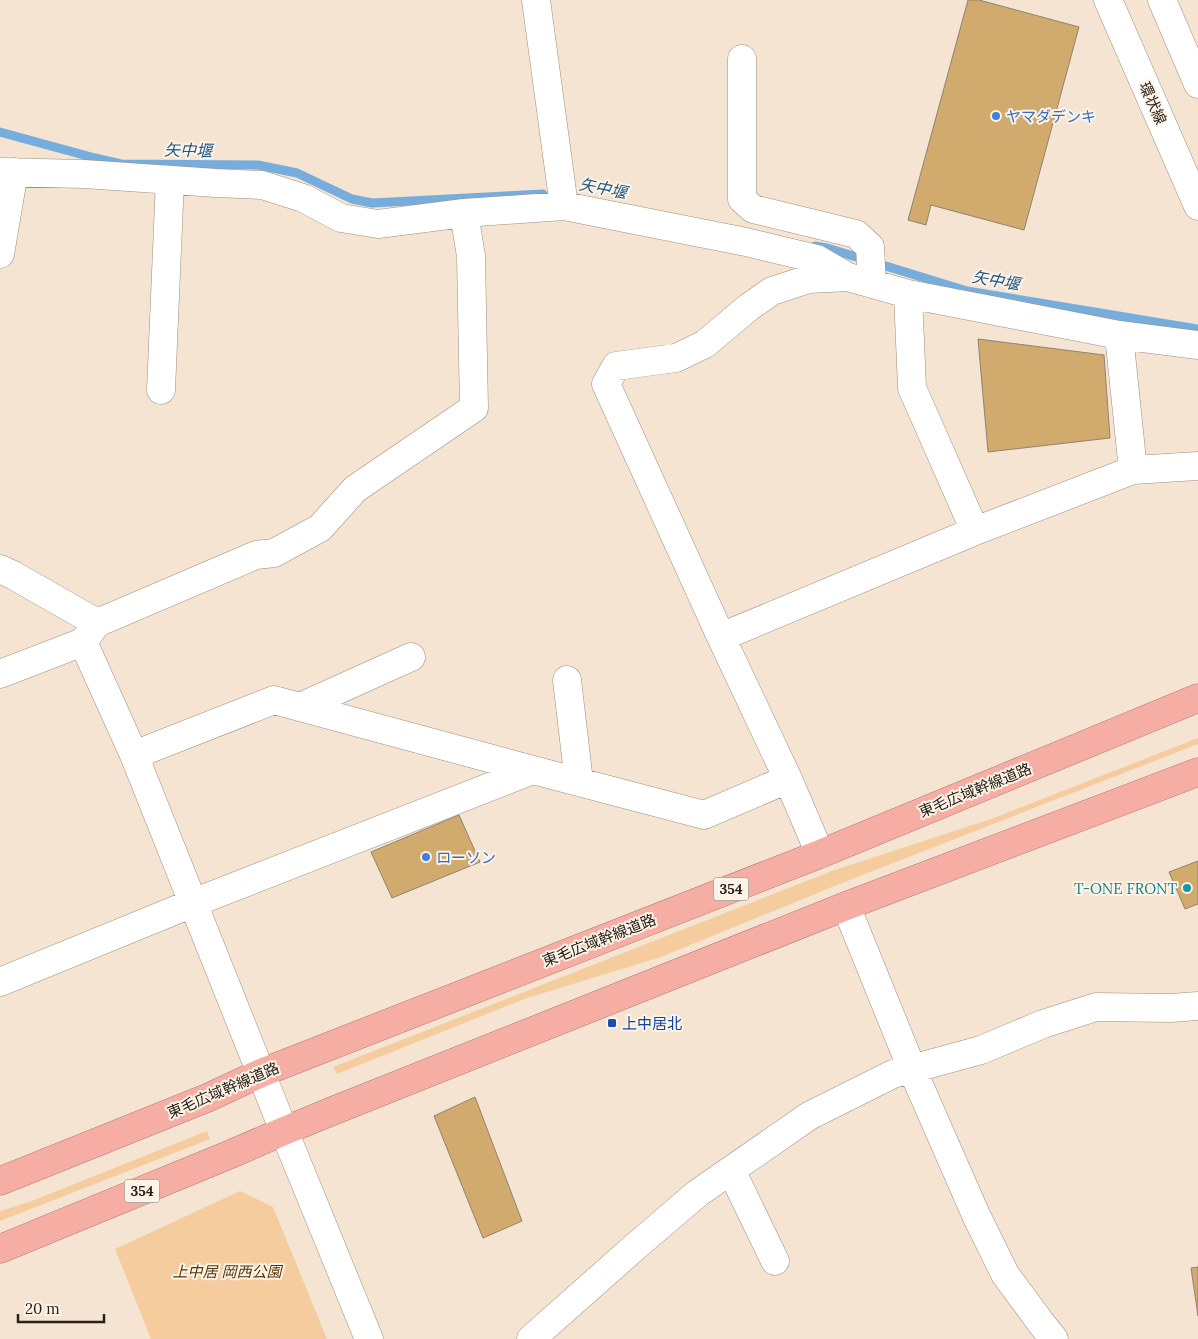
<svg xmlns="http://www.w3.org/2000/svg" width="1198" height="1339" font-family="Lora,'Noto Sans JP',serif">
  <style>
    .green { fill: #f4cc9e }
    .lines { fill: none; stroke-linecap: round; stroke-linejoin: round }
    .stream { stroke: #77addd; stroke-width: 9 }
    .building { fill: #d1aa6e; stroke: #908370 }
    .minor-casing { stroke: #9e8e7d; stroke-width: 29 }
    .highway-casing { stroke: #ae7c74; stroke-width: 29 }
    .minor { stroke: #fff; stroke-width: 28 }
    .highway { stroke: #f6ada4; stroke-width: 28 }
    .shop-dot { fill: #3f7fe0; stroke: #fdf3e7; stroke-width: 2 }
    .culture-dot { fill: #0f9aa8; stroke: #fdf3e7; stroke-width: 2 }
    .transit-dot { fill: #1a4fb4; stroke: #fdf3e7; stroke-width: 2 }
    .labels { text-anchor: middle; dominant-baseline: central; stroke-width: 4; stroke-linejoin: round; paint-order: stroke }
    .shield { fill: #fdf3e7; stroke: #676058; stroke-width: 1 }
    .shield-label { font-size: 14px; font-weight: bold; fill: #27211a }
    .street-label { font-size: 15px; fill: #27211a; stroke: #fdf3e7 }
    .shop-label { font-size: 15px; fill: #366cbe; stroke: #fdf3e7; text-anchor: start }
    .culture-label { font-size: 15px; fill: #0d838f; stroke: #fdf3e7; text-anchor: end }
    .transit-label { font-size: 15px; fill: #164399; stroke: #fdf3e7; text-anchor: start }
    .park-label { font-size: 15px; font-style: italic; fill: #553609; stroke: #fdf3e7 }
    .water-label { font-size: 16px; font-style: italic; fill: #1d5986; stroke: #fdf3e7 }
  </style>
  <rect width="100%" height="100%" fill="#f5e4d1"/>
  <path class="green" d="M 1198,738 L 1198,744 L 837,885 L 661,957 L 524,999 L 337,1074 L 333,1067 L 832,871 L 994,818 Z
    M 207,1131 L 210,1139 L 0,1221 L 0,1211 L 32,1201 Z
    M 240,1191 L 273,1207 L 327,1339 L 151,1339 L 115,1249 Z"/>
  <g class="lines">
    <path class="stream" d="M 0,132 L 95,158 L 121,164 L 258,165 L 297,173 L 352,199 L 372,203 L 543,194
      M 815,246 L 827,248 L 967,291 L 1198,329"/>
  </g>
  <path class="building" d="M 968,0 L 979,0 L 1079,27 L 1024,230 L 931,205 L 926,225 L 908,220 Z
    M 978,339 L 1104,355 L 1110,438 L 988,452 Z
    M 459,815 L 480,862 L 392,898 L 371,852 Z
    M 1198,861 L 1198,904 L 1185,909 L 1169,872 Z
    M 475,1097 L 522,1221 L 483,1238 L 434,1116 Z
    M 1198,1267 L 1198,1316 L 1191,1268 Z"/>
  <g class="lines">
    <defs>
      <path id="minor" d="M 536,0 L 564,206
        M 1108,0 L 1198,206
        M 1162,0 L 1198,84
        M 742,59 L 742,199 L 753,209 L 856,234 L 870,247 L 872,284
        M 0,172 L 84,174 L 216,183 L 262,185 L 303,198 L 341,218 L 378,224 L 464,213
        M 0,254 L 14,172
        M 908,294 L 912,388 L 975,531
        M 1119,335 L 1133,470
        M 161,390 L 170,180
        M 0,569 L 13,575 L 97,623
        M 721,637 L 975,531 L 1133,470 L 1198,466
        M 83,642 L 134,755 L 284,1131 L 369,1339
        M 0,674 L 83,642 L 97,623 L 256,555 L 274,553 L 320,528 L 355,489 L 474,408 L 471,256 L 464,213 L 564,206 L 746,242 L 817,259 L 848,277 L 908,294 L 1119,335 L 1198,345
        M 567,680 L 579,782
        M 300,707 L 411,657
        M 134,755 L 274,700 L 533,770 L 704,815 L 788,779
        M 820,854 L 788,779 L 721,637 L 606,384 L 616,366 L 676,358 L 705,344 L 749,307 L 772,291 L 809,279 L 848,277
        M 846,906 L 912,1069 L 976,1215 L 1005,1274 L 1041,1323 L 1054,1339
        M 0,982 L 193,903 L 533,770
        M 731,1170 L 775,1261
        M 531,1339 L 636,1246 L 698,1193 L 809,1116 L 893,1074 L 981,1050 L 1043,1024 L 1096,1007 L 1171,1008 L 1198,1006"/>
      <path id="highway" d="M 0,1181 L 207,1098 L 261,1073 L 820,854 L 1198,698
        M 0,1249 L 231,1154 L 284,1131 L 335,1110 L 846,906 L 1198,772"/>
    </defs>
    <use href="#minor" class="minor-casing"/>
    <use href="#highway" class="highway-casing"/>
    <use href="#minor" class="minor"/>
    <use href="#highway" class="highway"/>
  </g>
  <g class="shop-dot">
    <circle cx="996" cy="116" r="5"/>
    <circle cx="426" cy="857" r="5"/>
  </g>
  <circle class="culture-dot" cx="1187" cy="888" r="5"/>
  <rect class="transit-dot" x="607" y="1018" width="10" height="10" rx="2.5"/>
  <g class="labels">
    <g class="shield">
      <rect x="713.5" y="877.5" width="35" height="23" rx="4"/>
      <rect x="124.5" y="1179.5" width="35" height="23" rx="4"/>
    </g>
    <g class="shield-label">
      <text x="731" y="889">354</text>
      <text x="142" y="1191">354</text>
    </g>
    <g class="street-label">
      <text transform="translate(1153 103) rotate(66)">環状線</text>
      <text transform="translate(975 790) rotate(-22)">東毛広域幹線道路</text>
      <text transform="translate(599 940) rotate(-21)">東毛広域幹線道路</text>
      <text transform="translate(223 1090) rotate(-23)">東毛広域幹線道路</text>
    </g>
    <g class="shop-label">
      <text x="1006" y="116">ヤマダデンキ</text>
      <text x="436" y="857">ローソン</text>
    </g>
    <g class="culture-label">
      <text x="1177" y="888">T-ONE FRONT</text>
    </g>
    <g class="transit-label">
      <text x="622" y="1023">上中居北</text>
    </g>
    <g class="park-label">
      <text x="227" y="1271">上中居 岡西公園</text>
    </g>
    <g class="water-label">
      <text transform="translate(188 150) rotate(1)">矢中堰</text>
      <text transform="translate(603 188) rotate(11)">矢中堰</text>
      <text transform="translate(996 280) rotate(10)">矢中堰</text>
    </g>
  </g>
  <path d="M18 1314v8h86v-8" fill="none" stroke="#27211a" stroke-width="2.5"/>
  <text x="25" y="1314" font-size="15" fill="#27211a" stroke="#fdf3e7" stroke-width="4" paint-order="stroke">20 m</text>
</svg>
